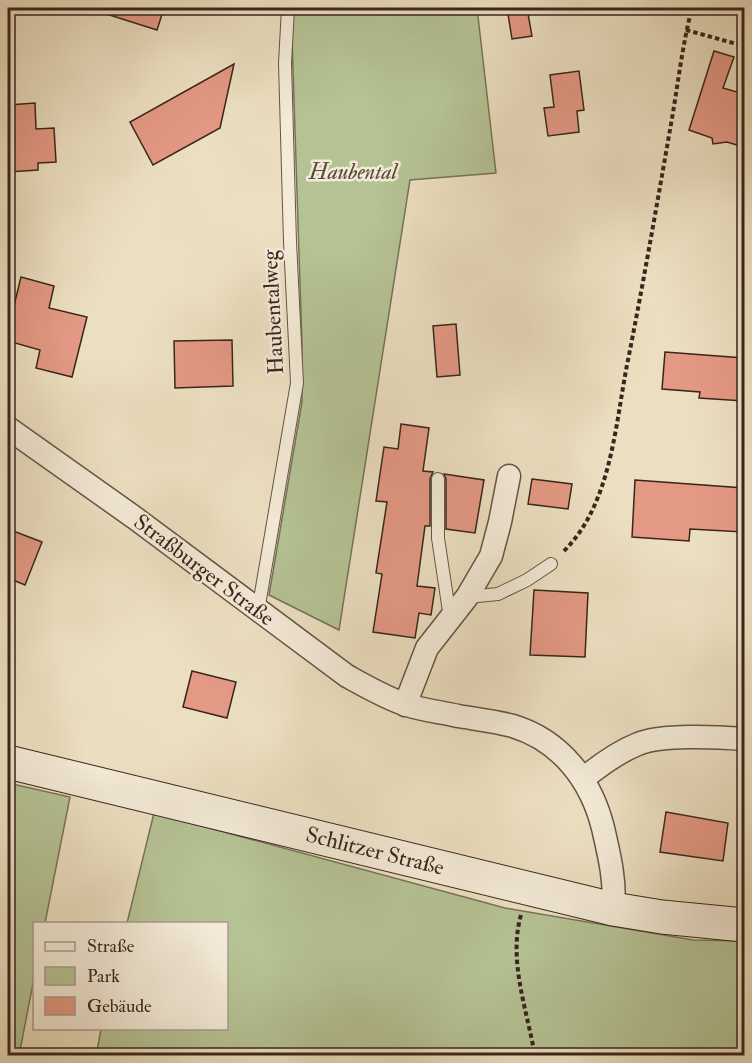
<svg xmlns="http://www.w3.org/2000/svg" width="752" height="1063" font-family="'IM FELL Double Pica',serif">
  <style>
    .green { fill: #b5c294; stroke: #767458; stroke-width: 1.5 }
    .building { fill: #e49984; stroke: #38261c; stroke-width: 1.5 }
    .lines { fill: none; stroke-linecap: round; stroke-linejoin: round }
    .lane-casing { stroke: #655445; stroke-width: 14 }
    .street-casing { stroke: #655445; stroke-width: 25 }
    .secondary-casing { stroke: #38261c; stroke-width: 35 }
    .path { stroke: #38261c; stroke-width: 4; stroke-dasharray: 4.5 3; stroke-linecap: butt }
    .lane { stroke: #f3ead7; stroke-width: 12 }
    .street { stroke: #f3ead7; stroke-width: 22 }
    .secondary { stroke: #f3ead7; stroke-width: 33 }
    .labels { text-anchor: middle; dominant-baseline: central; stroke-width: 5; stroke-linejoin: round; paint-order: stroke }
    .park-label { font-size: 22px; font-style: italic; fill: #574d3a; stroke: #f3ead7 }
    .street-label { font-size: 22px; fill: #38261c; stroke: #f3ead7 }
  </style>
  <rect width="100%" height="100%" fill="#ecdfc1"/>
  <filter id="stains"><feTurbulence type="fractalNoise" baseFrequency=".00333" numOctaves="4"/><feColorMatrix values="0 0 0 0 .2 0 0 0 0 .09 0 0 0 0 .02 0 0 0 .5 -.17"/></filter>
  <radialGradient id="worn" r=".72"><stop offset=".6" stop-color="#630" stop-opacity="0"/><stop offset="1" stop-color="#630" stop-opacity=".3"/></radialGradient>
  <path class="green" d="M 291,8 L 477,8 L 496,173 L 410,180 L 339,630 L 269,595 L 302,402 L 302,345 Z
    M 8,783 L 70,797 L 45,923 L 34,924 L 34,978 L 19,1056 L 8,1055 Z
    M 154,813 L 505,908 L 693,940 L 744,941 L 744,1055 L 96,1056 L 101,1029 L 226,1028 L 226,924 L 127,923 Z"/>
  <path class="building" d="M 101,8 L 164,8 L 157,30 L 100,12 Z
    M 507,8 L 527,8 L 532,36 L 512,39 Z
    M 714,51 L 734,57 L 723,88 L 744,94 L 744,123 L 737,145 L 727,142 L 713,144 L 712,138 L 689,130 Z
    M 234,64 L 220,128 L 153,165 L 130,122 Z
    M 579,71 L 584,110 L 577,111 L 579,132 L 548,136 L 544,108 L 554,107 L 550,75 Z
    M 35,103 L 36,129 L 54,128 L 56,162 L 38,163 L 38,170 L 8,172 L 8,105 Z
    M 21,277 L 54,286 L 49,308 L 87,317 L 72,377 L 36,368 L 40,350 L 8,341 L 8,330 Z
    M 456,324 L 460,375 L 437,377 L 433,326 Z
    M 232,340 L 233,386 L 175,388 L 174,341 Z
    M 665,352 L 744,358 L 744,401 L 699,398 L 700,392 L 662,389 Z
    M 401,424 L 429,428 L 423,471 L 433,472 L 430,479 L 430,526 L 425,526 L 417,586 L 435,588 L 431,615 L 419,613 L 415,638 L 373,632 L 382,574 L 376,573 L 387,502 L 376,501 L 384,447 L 398,449 Z
    M 444,474 L 484,480 L 475,533 L 446,529 L 446,479 Z
    M 532,479 L 572,484 L 568,509 L 528,504 Z
    M 635,480 L 744,488 L 744,532 L 690,529 L 689,541 L 632,537 Z
    M 8,529 L 42,542 L 25,585 L 8,578 Z
    M 534,590 L 588,593 L 585,657 L 530,655 Z
    M 192,671 L 236,682 L 227,718 L 183,707 Z
    M 666,812 L 728,823 L 723,861 L 660,852 Z"/>
  <g class="lines">
    <defs>
      <path id="lane" d="M 438,479 L 438,538 L 450,618
        M 467,597 L 498,594 L 527,580 L 551,564
        M 258,611 L 297,383 L 290,242 L 285,63 L 288,8"/>
      <path id="street" d="M 8,428 L 135,518 L 347,676 C 365,686 384,697 404,704 C 421,710 441,712 458,716 C 476,719 495,721 513,726 C 561,741 591,780 603,828 C 609,854 616,882 613,909
        M 405,705 L 427,648 L 467,597 L 491,556 L 500,522 L 509,476
        M 583,779 C 600,765 618,752 638,744 C 661,734 719,737 744,739"/>
      <path id="secondary" d="M 8,762 L 613,909 L 662,917 L 744,925"/>
    </defs>
    <use href="#lane" class="lane-casing"/>
    <use href="#street" class="street-casing"/>
    <use href="#secondary" class="secondary-casing"/>
    <path class="path" d="M 230,8 L 236,13 L 240,8
      M 686,30 L 744,46
      M 564,551 C 611,504 615,427 627,365 C 643,285 657,204 671,124 C 678,85 682,46 692,8
      M 521,915 C 508,960 527,1010 535,1056"/>
    <use href="#lane" class="lane"/>
    <use href="#street" class="street"/>
    <use href="#secondary" class="secondary"/>
  </g>
  <g class="labels">
    <g class="park-label">
      <text x="353" y="172">Haubental</text>
    </g>
    <g class="street-label">
      <text transform="translate(273 312) rotate(-93)">Haubentalweg</text>
      <text transform="translate(204 570) rotate(37)">Straßburger Straße</text>
      <text transform="translate(375 851) rotate(14)">Schlitzer Straße</text>
    </g>
  </g>
  <rect width="752" height="1063" fill="none" stroke="#ecdfc1" stroke-width="30"/>
  <rect x="9" y="9" width="734" height="1045" fill="none" stroke="#38261c" stroke-width="3"/>
  <rect x="15" y="15" width="722" height="1033" fill="none" stroke="#38261c" stroke-width="1.5"/>
  <rect x="33" y="922" width="195" height="108" fill="#f3ead7" stroke="#a89c8c" stroke-width="1.5"/>
  <rect x="45" y="942" width="30" height="9" fill="#f3ead7" stroke="#a89c8c" stroke-width="1.5"/>
  <text x="87" y="952" font-size="18" fill="#38261c">Straße</text>
  <rect x="45" y="967" width="30" height="18" fill="#b5c294" stroke="#a89c8c" stroke-width="1.5"/>
  <text x="87" y="982" font-size="18" fill="#38261c">Park</text>
  <rect x="45" y="997" width="30" height="18" fill="#e49984" stroke="#a89c8c" stroke-width="1.5"/>
  <text x="87" y="1012" font-size="18" fill="#38261c">Gebäude</text>
  <rect width="100%" height="100%" filter="url(#stains)"/>
  <rect width="100%" height="100%" fill="url(#worn)"/>
</svg>
